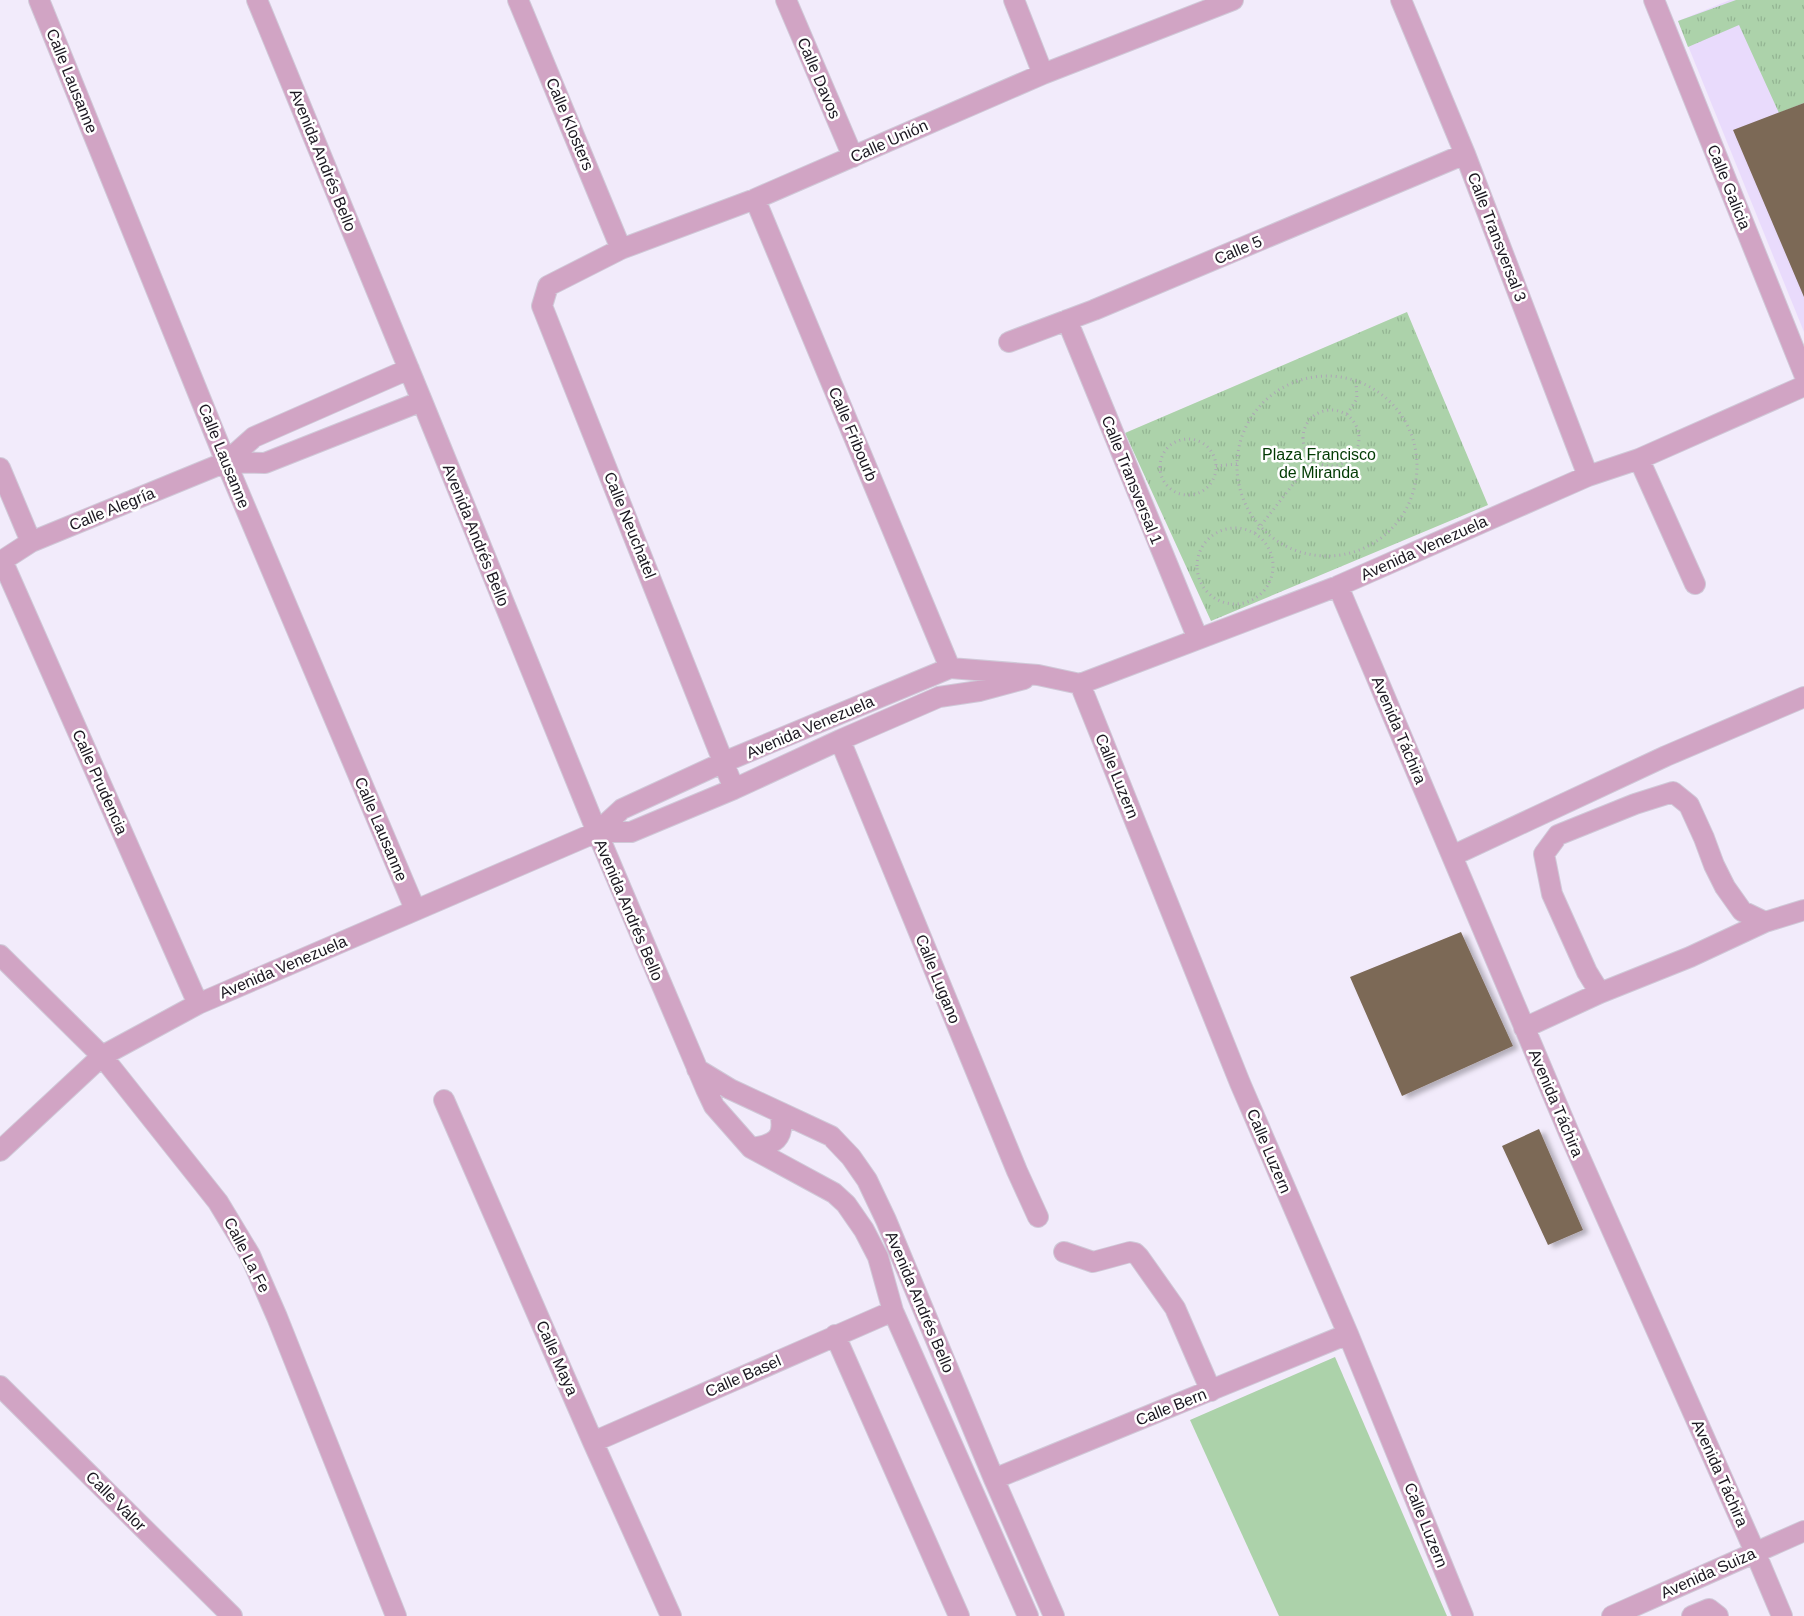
<svg xmlns="http://www.w3.org/2000/svg" width="1804" height="1616" font-family="Helvetica,sans-serif">
  <style>
    .built { fill: #e9dbfc }
    .green { fill: #acd2aa }
    .park { fill: url(#park-tufts) }
    .building { fill: #7c6957; filter: url(#shadow) }
    .lines { fill: none; stroke-linecap: round; stroke-linejoin: round }
    .minor-casing { stroke: #d0c9d8; stroke-width: 22 }
    .path { stroke: #ada7b5; stroke-width: 3; stroke-dasharray: 1 4; stroke-linecap: butt }
    .minor { stroke: #d1a4c4; stroke-width: 20 }
    .labels { text-anchor: middle; dominant-baseline: central; stroke-width: 5; stroke-linejoin: round; paint-order: stroke }
    .street-label { font-size: 16px; fill: #1b1720; stroke: #fff }
    .park-label { font-size: 16px; fill: #023a03; stroke: #fff }
  </style>
  <defs>
    <pattern id="park-tufts" width="24" height="20" patternUnits="userSpaceOnUse" patternTransform="scale(1.25)"><rect width="24" height="20" fill="#acd2aa"/><path d="M3 7l-1-3M5 7V3M7 7l1-3M15 17l-1-3M17 17v-4M19 17l1-3" fill="none" stroke="#93b492"/></pattern>
    <filter id="shadow"><feDropShadow dx="5.5" dy="3" stdDeviation="2.5" flood-color="#0004"/></filter>
  </defs>
  <rect width="100%" height="100%" fill="#f2ebfb"/>
  <path class="built" d="M 1730,0 L 1804,0 L 1804,332 L 1678,21 Z"/>
  <path class="green" d="M 1335,1357 L 1447,1616 L 1279,1616 L 1190,1420 Z"/>
  <path class="park" d="M 1736,0 L 1804,0 L 1804,103 L 1779,113 L 1739,25 L 1688,47 L 1678,21 Z
    M 1407,312 L 1488,505 L 1211,621 L 1125,433 Z"/>
  <path class="building" d="M 1804,103 L 1804,297 L 1733,130 Z
    M 1461,932 L 1513,1046 L 1402,1096 L 1350,977 Z
    M 1539,1129 L 1583,1230 L 1548,1245 L 1502,1146 Z"/>
  <g class="lines">
    <defs>
      <path id="minor" d="M 39,0 L 226,462 L 415,909
        M 257,0 L 422,401 L 597,832 L 706,1089 L 714,1106 L 751,1148 L 834,1193 L 846,1204 L 864,1230 L 878,1257 L 893,1311 L 1028,1616
        M 518,0 L 621,249
        M 786,0 L 853,157
        M 1014,0 L 1043,74
        M 1401,0 L 1465,154 L 1588,476
        M 1654,0 L 1804,374
        M 755,199 L 950,668
        M 1067,320 L 1198,639
        M 1009,342 L 1094,310 L 1465,154
        M 1639,459 L 1695,584
        M 226,462 L 265,463 L 422,401
        M 0,468 L 31,542
        M 2,560 L 198,1004
        M 0,562 L 31,542 L 226,462 L 254,437 L 409,369
        M 1338,586 L 1569,1133 L 1755,1552 L 1782,1616
        M 1080,684 L 1240,1083 L 1348,1334 L 1463,1616
        M 840,740 L 1017,1171 L 1038,1217
        M 734,789 L 542,306 L 548,286 L 621,249 L 755,199 L 1043,74 L 1233,0
        M 597,832 L 631,832 L 734,789 L 840,740 L 939,697 L 979,691 L 1024,679
        M 1452,856 L 1666,756 L 1804,697
        M 0,955 L 102,1056 L 218,1202 L 250,1255 L 277,1317 L 396,1616
        M 1600,993 L 1587,972 L 1552,894 L 1544,854 L 1558,835 L 1635,804 L 1673,792 L 1689,805 L 1704,838 L 1714,865 L 1725,887 L 1742,911 L 1765,922
        M 1524,1028 L 1600,993 L 1690,957 L 1765,922 L 1804,910
        M 697,1069 L 730,1089 L 831,1136 L 851,1157 L 867,1180 L 886,1220 L 994,1479 L 1054,1616
        M 444,1100 L 593,1442 L 671,1616
        M 751,1148 C 774,1145 786,1139 780,1113
        M 0,1151 L 102,1056 L 198,1004 L 597,832 L 622,809 L 724,762 L 950,668 L 1038,675 L 1080,684 L 1338,586 L 1588,476 L 1639,459 L 1804,386
        M 1064,1252 L 1093,1262 L 1130,1252 L 1135,1253 L 1139,1257 L 1175,1308 L 1211,1391
        M 835,1335 L 959,1616
        M 0,1386 L 232,1616
        M 593,1442 L 893,1311
        M 994,1479 L 1348,1334
        M 1612,1616 L 1804,1531
        M 1692,1616 L 1709,1609 L 1718,1616"/>
    </defs>
    <use href="#minor" class="minor-casing"/>
    <path class="path" d="M1237 466a90 90 0 1 1 180 0a90 90 0 1 1-180 0Z
      M1303 438a28 28 0 1 1 56 0a28 28 0 1 1-56 0Z
      M 1347,414 L 1357,399 L 1356,382
      M1160 467a28 28 0 1 1 56 0a28 28 0 1 1-56 0Z
      M 1216,466 L 1237,464
      M1197 566a38 38 0 1 1 76 0a38 38 0 1 1-76 0Z
      M 1255,533 L 1312,460"/>
    <use href="#minor" class="minor"/>
  </g>
  <g class="labels">
    <g class="street-label">
      <text transform="translate(819 78) rotate(67)">Calle Davos</text>
      <text transform="translate(72 81) rotate(68)">Calle Lausanne</text>
      <text transform="translate(570 124) rotate(67)">Calle Klosters</text>
      <text transform="translate(889 141) rotate(-24)">Calle Unión</text>
      <text transform="translate(323 160) rotate(68)">Avenida Andrés Bello</text>
      <text transform="translate(1729 187) rotate(68)">Calle Galicia</text>
      <text transform="translate(1497 237) rotate(69)">Calle Transversal 3</text>
      <text transform="translate(1238 250) rotate(-23)">Calle 5</text>
      <text transform="translate(853 434) rotate(67)">Calle Fribourb</text>
      <text transform="translate(224 456) rotate(68)">Calle Lausanne</text>
      <text transform="translate(1132 480) rotate(68)">Calle Transversal 1</text>
      <text transform="translate(112 509) rotate(-22)">Calle Alegría</text>
      <text transform="translate(630 525) rotate(68)">Calle Neuchatel</text>
      <text transform="translate(476 535) rotate(68)">Avenida Andrés Bello</text>
      <text transform="translate(1424 548) rotate(-24)">Avenida Venezuela</text>
      <text transform="translate(810 727) rotate(-23)">Avenida Venezuela</text>
      <text transform="translate(1399 730) rotate(67)">Avenida Táchira</text>
      <text transform="translate(1117 776) rotate(68)">Calle Luzern</text>
      <text transform="translate(100 782) rotate(66)">Calle Prudencia</text>
      <text transform="translate(381 829) rotate(67)">Calle Lausanne</text>
      <text transform="translate(629 910) rotate(67)">Avenida Andrés Bello</text>
      <text transform="translate(283 967) rotate(-23)">Avenida Venezuela</text>
      <text transform="translate(938 979) rotate(68)">Calle Lugano</text>
      <text transform="translate(1556 1103) rotate(67)">Avenida Táchira</text>
      <text transform="translate(1269 1151) rotate(67)">Calle Luzern</text>
      <text transform="translate(247 1255) rotate(63)">Calle La Fe</text>
      <text transform="translate(920 1302) rotate(67)">Avenida Andrés Bello</text>
      <text transform="translate(557 1358) rotate(66)">Calle Maya</text>
      <text transform="translate(743 1376) rotate(-24)">Calle Basel</text>
      <text transform="translate(1171 1407) rotate(-22)">Calle Bern</text>
      <text transform="translate(1720 1473) rotate(66)">Avenida Táchira</text>
      <text transform="translate(116 1501) rotate(45)">Calle Valor</text>
      <text transform="translate(1426 1525) rotate(68)">Calle Luzern</text>
      <text transform="translate(1708 1573) rotate(-24)">Avenida Suiza</text>
    </g>
    <g class="park-label">
      <text x="1319" y="454">Plaza Francisco<tspan x="1319" dy="18">de Miranda</tspan></text>
    </g>
  </g>
</svg>
